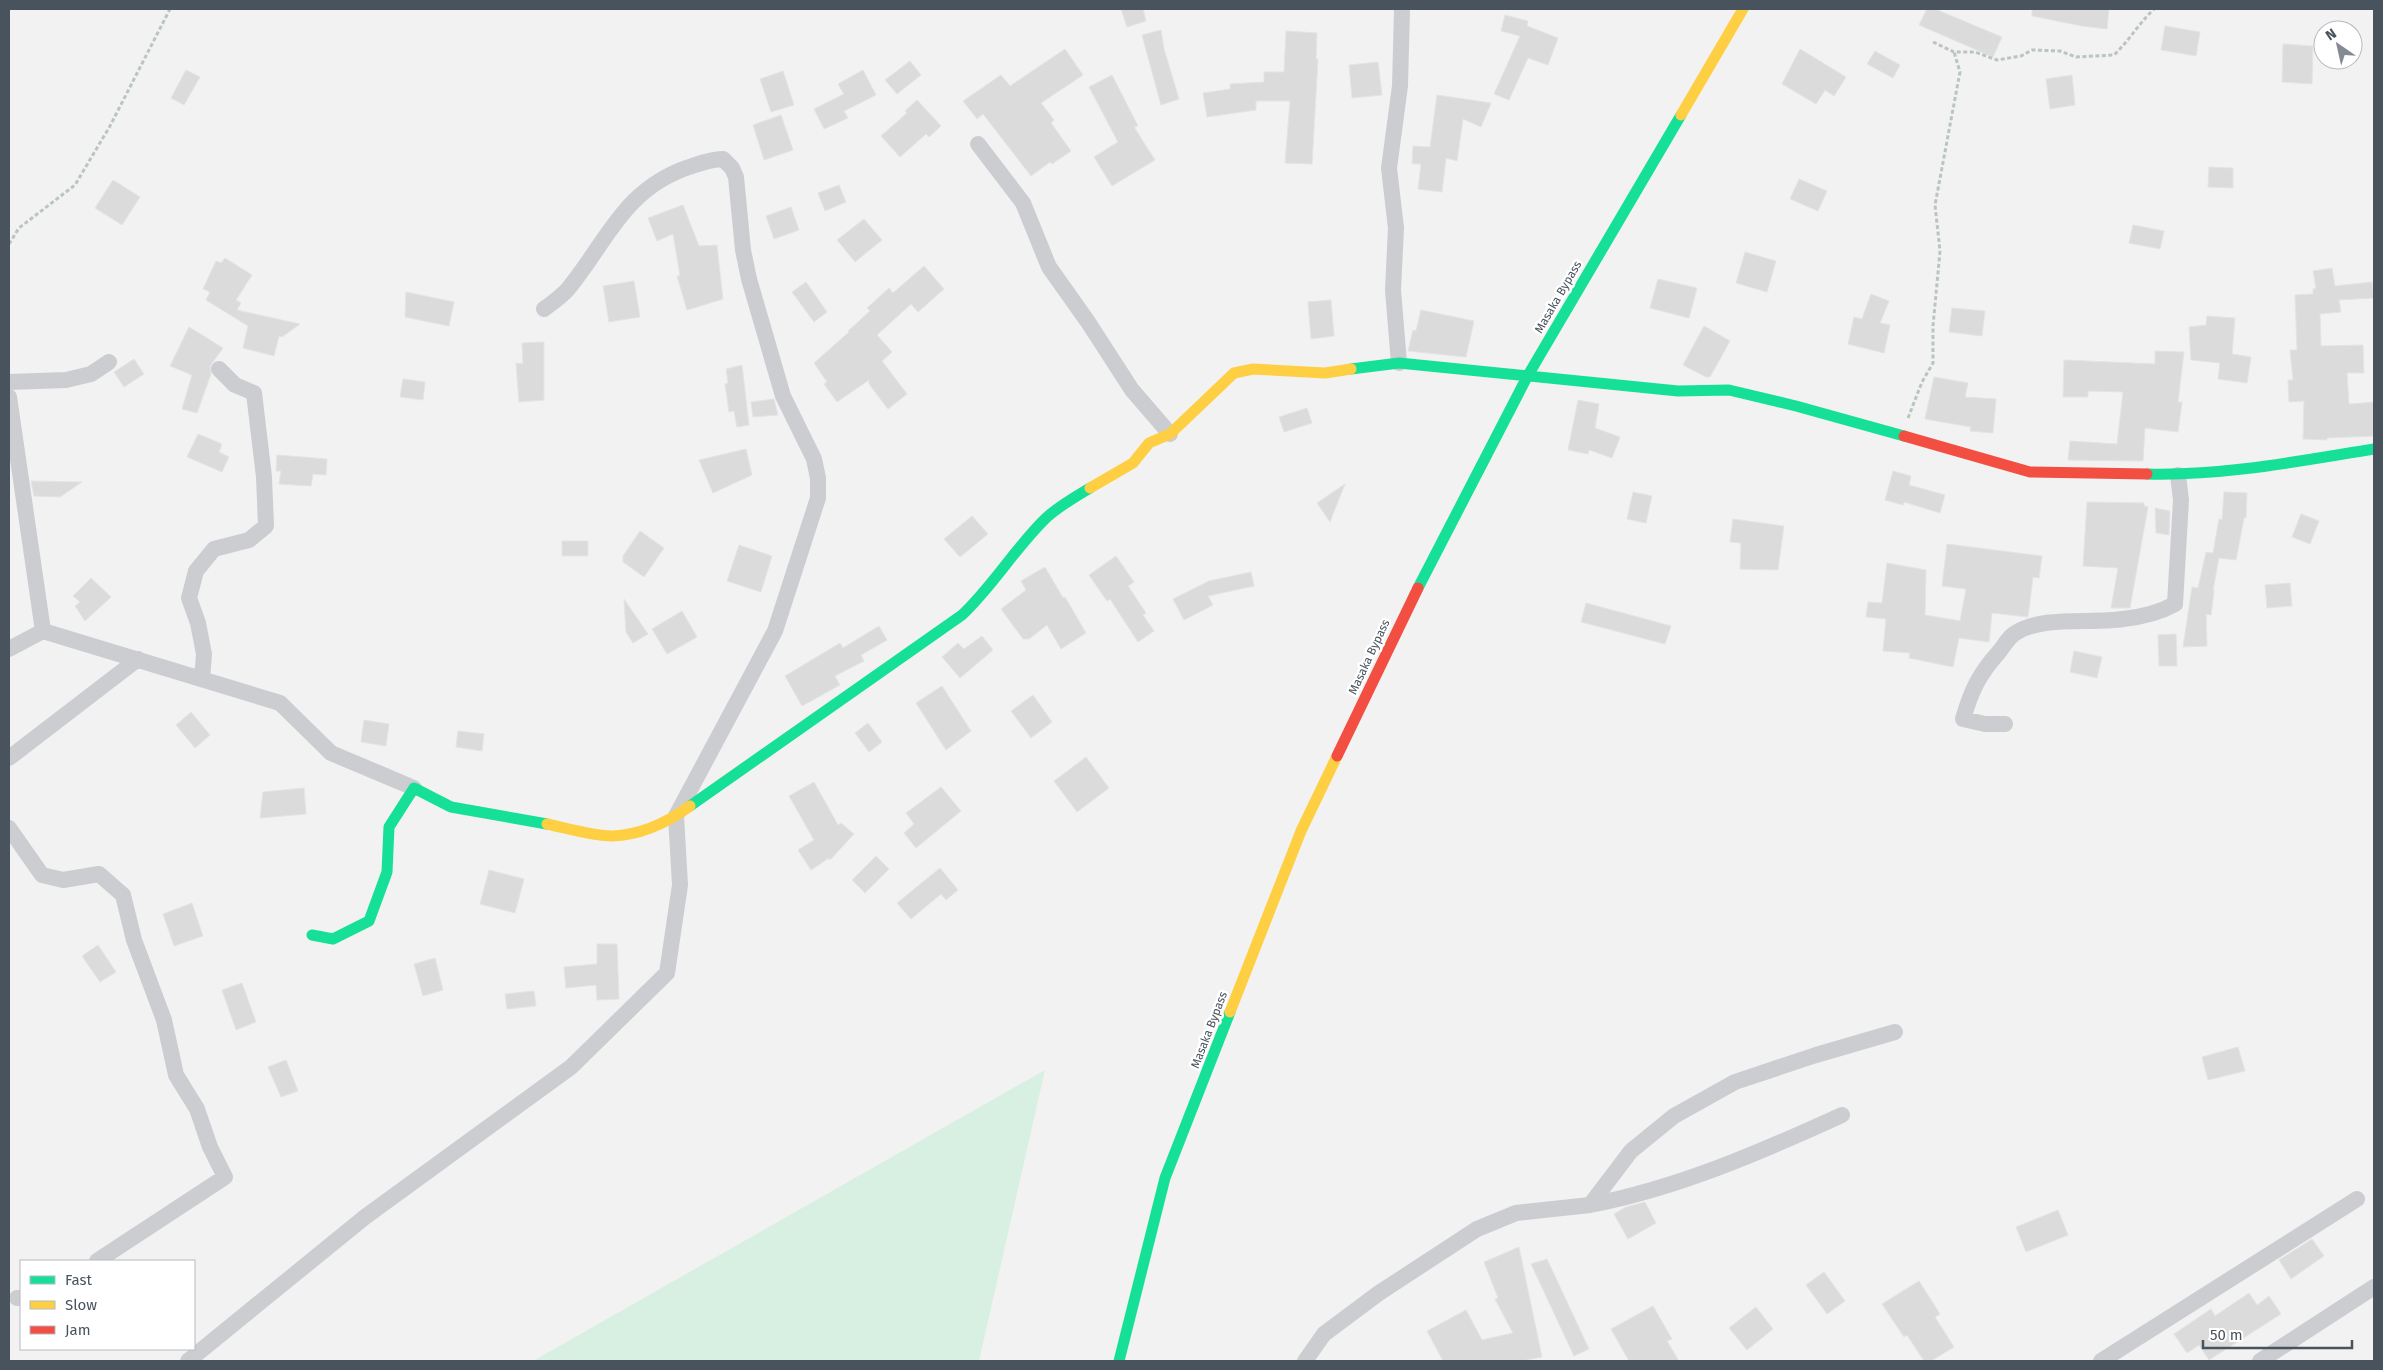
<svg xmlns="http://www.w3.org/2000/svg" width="2383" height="1370" font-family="'Fira Sans',sans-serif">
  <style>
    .green { fill: #d8f0e2 }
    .building { fill: #dbdbdc; stroke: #e3e4e5 }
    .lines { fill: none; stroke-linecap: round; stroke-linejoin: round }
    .path { stroke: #bac5c2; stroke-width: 3; stroke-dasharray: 4 2.5; stroke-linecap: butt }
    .street { stroke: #cbcdd0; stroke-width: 16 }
    .fast { stroke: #16e098; stroke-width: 11 }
    .slow { stroke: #ffcf43; stroke-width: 11 }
    .jam { stroke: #f24e42; stroke-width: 11 }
    .labels { text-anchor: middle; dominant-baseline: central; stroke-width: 5; stroke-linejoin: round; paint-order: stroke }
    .street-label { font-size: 12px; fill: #49535e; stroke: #fff }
  </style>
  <rect width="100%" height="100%" fill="#f2f2f2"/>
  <path class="green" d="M 1045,1070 L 979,1361 L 533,1361 Z"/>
  <path class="building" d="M 1121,9 L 1143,9 L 1146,21 L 1127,27 Z
    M 1927,9 L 1935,9 L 2002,37 L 1993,57 L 1919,25 Z
    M 2032,9 L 2109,9 L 2107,29 L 2082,26 L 2032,16 Z
    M 1505,15 L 1528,21 L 1527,26 L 1558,38 L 1548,65 L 1528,58 L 1509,100 L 1494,94 L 1520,36 L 1501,31 Z
    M 2165,26 L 2200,32 L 2196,56 L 2161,50 Z
    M 1161,30 L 1164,49 L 1179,99 L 1161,105 L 1142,35 Z
    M 1286,31 L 1317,33 L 1316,59 L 1318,59 L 1312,164 L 1285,163 L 1290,101 L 1256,101 L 1256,110 L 1207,117 L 1203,93 L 1230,89 L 1230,84 L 1264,82 L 1264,72 L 1284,72 Z
    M 2283,44 L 2313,46 L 2312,84 L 2282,82 Z
    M 1065,49 L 1083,75 L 1041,103 L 1054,120 L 1051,123 L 1071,151 L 1052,164 L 1050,162 L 1031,176 L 983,114 L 977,119 L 963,101 L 1001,75 L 1010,86 Z
    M 1800,49 L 1846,77 L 1834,96 L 1825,90 L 1816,104 L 1782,84 Z
    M 1875,51 L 1900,65 L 1893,78 L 1867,64 Z
    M 910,61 L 921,75 L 897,94 L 885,80 Z
    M 1378,62 L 1382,95 L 1352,98 L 1349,65 Z
    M 186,70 L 200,77 L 184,105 L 171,98 Z
    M 863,70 L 876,95 L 844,111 L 848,118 L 824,129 L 814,109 L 844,94 L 838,84 Z
    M 783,71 L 794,105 L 771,112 L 760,79 Z
    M 1112,75 L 1138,126 L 1134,127 L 1155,160 L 1112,186 L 1094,157 L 1118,142 L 1089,87 Z
    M 2072,75 L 2075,105 L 2050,109 L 2046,79 Z
    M 1437,95 L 1491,103 L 1481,127 L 1463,119 L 1457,161 L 1446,158 L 1442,192 L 1418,189 L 1421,164 L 1412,164 L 1413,146 L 1430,147 Z
    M 917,100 L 941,126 L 929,137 L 926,134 L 900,157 L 881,136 L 907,113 L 905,111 Z
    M 781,115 L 793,150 L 764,160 L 753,125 Z
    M 2209,167 L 2233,168 L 2233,188 L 2208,187 Z
    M 1799,179 L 1827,191 L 1818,211 L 1790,199 Z
    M 113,180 L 140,197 L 122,225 L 95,208 Z
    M 839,185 L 846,202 L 825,211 L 818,193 Z
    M 683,205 L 699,246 L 717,245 L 723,299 L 687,310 L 677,276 L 680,276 L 673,234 L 657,241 L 648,218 Z
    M 791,207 L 799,230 L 774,239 L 766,216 Z
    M 864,219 L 882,240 L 855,262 L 837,240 Z
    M 2133,225 L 2164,231 L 2160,249 L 2129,243 Z
    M 1745,252 L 1776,261 L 1767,292 L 1736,283 Z
    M 225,258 L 252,275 L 236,300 L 241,303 L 237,310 L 300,324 L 282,337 L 279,336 L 274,356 L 243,348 L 248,326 L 206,300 L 210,292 L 203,289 L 216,261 L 221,263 Z
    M 924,266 L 944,289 L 918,312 L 911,304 L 877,335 L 892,352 L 882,361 L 907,394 L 888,409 L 869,384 L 869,380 L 837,402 L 824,384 L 827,382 L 814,363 L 849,332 L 848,331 L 870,311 L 867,308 L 889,288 L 893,293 Z
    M 2332,268 L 2335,286 L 2372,282 L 2374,298 L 2339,300 L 2341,312 L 2320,314 L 2321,346 L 2363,345 L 2364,373 L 2347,373 L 2349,404 L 2374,402 L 2374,436 L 2327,438 L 2327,440 L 2303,439 L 2304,401 L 2289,402 L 2288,380 L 2293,380 L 2290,350 L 2297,350 L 2295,295 L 2313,294 L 2313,289 L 2316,288 L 2313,271 Z
    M 1658,279 L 1697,288 L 1689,318 L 1650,308 Z
    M 634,281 L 640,317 L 609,322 L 603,286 Z
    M 806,282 L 827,312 L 814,322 L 792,292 Z
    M 406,292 L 454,302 L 449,326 L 405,317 Z
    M 1871,294 L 1889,301 L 1880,323 L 1890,325 L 1884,353 L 1848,344 L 1854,317 L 1862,319 Z
    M 1331,300 L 1334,336 L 1311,339 L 1308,302 Z
    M 1952,308 L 1985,311 L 1982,336 L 1949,332 Z
    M 1421,310 L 1474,321 L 1466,357 L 1408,351 L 1413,330 L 1416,331 Z
    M 2207,316 L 2235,318 L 2232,354 L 2251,357 L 2247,383 L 2218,379 L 2220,363 L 2191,360 L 2189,327 L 2206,325 Z
    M 1704,326 L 1730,341 L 1710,377 L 1706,377 L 1683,365 Z
    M 189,327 L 223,348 L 210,366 L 211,374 L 197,413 L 182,409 L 192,375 L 170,366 Z
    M 544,342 L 544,400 L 519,402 L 516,363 L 523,364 L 522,343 Z
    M 2155,351 L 2184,352 L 2178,402 L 2182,402 L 2178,432 L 2145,428 L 2143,461 L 2068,460 L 2070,441 L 2117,444 L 2123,392 L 2088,391 L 2088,397 L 2063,397 L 2064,360 L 2155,364 Z
    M 134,359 L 144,374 L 124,387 L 114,372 Z
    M 742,365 L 749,425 L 737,427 L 734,411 L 729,412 L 725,384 L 728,383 L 726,369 Z
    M 1934,377 L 1968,383 L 1965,397 L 1996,399 L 1993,433 L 1970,431 L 1971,427 L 1925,419 Z
    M 403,379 L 425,382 L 423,400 L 400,397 Z
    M 774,399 L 778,415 L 753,417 L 751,402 Z
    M 1578,400 L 1599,404 L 1595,428 L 1620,437 L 1612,458 L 1589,450 L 1588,454 L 1568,450 Z
    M 1307,408 L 1312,423 L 1284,432 L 1279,417 Z
    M 198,434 L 222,444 L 219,452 L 229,457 L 222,472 L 187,457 Z
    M 746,449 L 752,475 L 713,493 L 699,460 Z
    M 277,455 L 327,459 L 326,475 L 313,474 L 311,486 L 279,484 L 281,471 L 276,471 Z
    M 1893,471 L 1911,476 L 1909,485 L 1945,495 L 1940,513 L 1904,502 L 1903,505 L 1885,500 Z
    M 31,481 L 82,482 L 60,497 L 34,496 Z
    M 1345,484 L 1330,522 L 1317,503 Z
    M 1633,492 L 1652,496 L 1646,523 L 1627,519 Z
    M 2224,492 L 2247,493 L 2246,518 L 2244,518 L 2236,560 L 2219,558 L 2213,590 L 2214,591 L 2211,615 L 2206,614 L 2207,646 L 2183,647 L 2192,587 L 2198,588 L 2206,552 L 2213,553 L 2219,519 L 2222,520 Z
    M 2087,502 L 2144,503 L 2144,506 L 2148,507 L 2130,608 L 2111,608 L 2118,568 L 2083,566 Z
    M 2155,508 L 2170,511 L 2169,535 L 2156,533 Z
    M 2301,514 L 2319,521 L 2310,544 L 2292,537 Z
    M 972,516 L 988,534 L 960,557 L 944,539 Z
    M 1733,519 L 1784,526 L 1778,570 L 1740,569 L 1741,543 L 1730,542 Z
    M 640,531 L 664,548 L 644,577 L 623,562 L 623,556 Z
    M 562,541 L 588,541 L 588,556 L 562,556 Z
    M 1947,544 L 2042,556 L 2039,578 L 2033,577 L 2028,617 L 1992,613 L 1989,642 L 1959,638 L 1953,667 L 1909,658 L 1910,653 L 1883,651 L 1886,619 L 1866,617 L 1868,602 L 1882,603 L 1887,563 L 1926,570 L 1925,615 L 1960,621 L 1966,589 L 1942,586 Z
    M 739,545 L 772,556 L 761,592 L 727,581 Z
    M 1116,556 L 1134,582 L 1128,586 L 1146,613 L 1143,615 L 1154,631 L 1138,642 L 1110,599 L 1107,601 L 1089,575 Z
    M 1045,567 L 1063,598 L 1065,597 L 1086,633 L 1061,649 L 1047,625 L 1029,639 L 1023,639 L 1001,609 L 1026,590 L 1021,581 Z
    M 1251,572 L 1254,586 L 1208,596 L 1213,605 L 1184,620 L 1173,599 L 1209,581 Z
    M 91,578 L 111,597 L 85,621 L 75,606 L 80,602 L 73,596 Z
    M 2290,583 L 2292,606 L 2267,608 L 2265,585 Z
    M 624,599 L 648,634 L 633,643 L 626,632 Z
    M 1586,603 L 1671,626 L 1665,644 L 1581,622 Z
    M 682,611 L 697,637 L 667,654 L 652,629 Z
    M 879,626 L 887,640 L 861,655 L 864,661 L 835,676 L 840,685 L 802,706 L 785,676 L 840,643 L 843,648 Z
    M 2176,634 L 2177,666 L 2159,666 L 2158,635 Z
    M 982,636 L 993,650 L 960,678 L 942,657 L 958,643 L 964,649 Z
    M 2074,651 L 2102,657 L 2097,678 L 2070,672 Z
    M 942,686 L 971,731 L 946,750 L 916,703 Z
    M 1033,695 L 1052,722 L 1031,738 L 1011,711 Z
    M 191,712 L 210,735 L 195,748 L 176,725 Z
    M 364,720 L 389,724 L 386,746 L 361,742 Z
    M 868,723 L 882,742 L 869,752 L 855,733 Z
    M 458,731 L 484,734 L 482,751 L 456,747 Z
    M 1086,757 L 1109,788 L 1077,812 L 1054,781 Z
    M 814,782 L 838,825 L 841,823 L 854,834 L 830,860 L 829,858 L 811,870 L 798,850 L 814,840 L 789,796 Z
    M 941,787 L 961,811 L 916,848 L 904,833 L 914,824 L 906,813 Z
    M 304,788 L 306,814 L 260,818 L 263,792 Z
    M 876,856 L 889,869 L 865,893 L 852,880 Z
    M 940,868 L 958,890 L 946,900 L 941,894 L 911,919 L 897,903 Z
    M 489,870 L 524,879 L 515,913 L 480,904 Z
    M 192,903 L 203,936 L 174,946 L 163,914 Z
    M 597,944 L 617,944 L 619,999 L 597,1000 L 596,985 L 566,988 L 564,967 L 597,964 Z
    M 98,945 L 116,972 L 100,982 L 82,956 Z
    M 435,958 L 443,990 L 423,996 L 414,964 Z
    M 242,983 L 256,1022 L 236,1030 L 222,990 Z
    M 534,991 L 536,1006 L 507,1009 L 505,994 Z
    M 2238,1047 L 2245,1071 L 2208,1080 L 2202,1057 Z
    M 286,1060 L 298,1091 L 281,1097 L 268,1067 Z
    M 1645,1202 L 1656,1223 L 1628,1239 L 1614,1214 L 1626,1207 Z
    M 2058,1210 L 2068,1235 L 2026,1252 L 2016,1227 Z
    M 2312,1239 L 2324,1256 L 2291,1279 L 2279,1260 Z
    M 1519,1247 L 1542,1357 L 1522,1361 L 1443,1361 L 1427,1331 L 1466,1310 L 1482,1340 L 1513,1333 L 1495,1299 L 1498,1298 L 1484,1262 Z
    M 1547,1259 L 1589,1349 L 1574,1356 L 1531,1264 Z
    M 1824,1272 L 1845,1301 L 1827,1314 L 1806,1285 Z
    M 1919,1281 L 1940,1314 L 1935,1317 L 1954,1347 L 1931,1361 L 1924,1361 L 1907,1335 L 1904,1337 L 1882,1304 Z
    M 2249,1293 L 2257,1305 L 2269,1296 L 2281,1314 L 2209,1360 L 2199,1345 L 2187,1353 L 2174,1334 L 2211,1309 L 2215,1316 Z
    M 1653,1306 L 1672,1339 L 1667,1341 L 1679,1361 L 1629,1361 L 1611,1329 Z
    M 1756,1307 L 1773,1329 L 1747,1350 L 1729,1328 Z"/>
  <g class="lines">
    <path class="path" d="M 1933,42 L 1954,52 L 1975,52 L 1997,60 L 2021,56 L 2032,50 L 2060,51 L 2076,57 L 2114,55 C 2129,41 2139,23 2154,9
      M 9,244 L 19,228 L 75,185 L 110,126 L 170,9
      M 1908,418 L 1922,382 L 1933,363 L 1933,326 L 1940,251 L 1935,205 L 1960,72 L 1954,52"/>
    <path class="street" d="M 978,144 L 1023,203 L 1049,267 L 1088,322 L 1132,390 L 1170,434
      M 1399,363 L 1393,290 L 1396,228 L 1389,168 L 1400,86 L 1402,9
      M 9,382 L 66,380 L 91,374 L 109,362
      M 9,397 L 43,631
      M 9,649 L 43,631 L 280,703 L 331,753 L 414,788
      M 202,679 L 204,654 L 198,623 L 189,598 L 196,571 L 214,549 L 249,540 L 266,526 L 264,477 L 254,393 L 235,385 L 219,369
      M 2005,724 L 1985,724 L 1963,719 C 1971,691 1979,674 1999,652 C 2003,647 2008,638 2014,634 C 2041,615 2091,624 2123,619 C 2141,617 2159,613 2175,604 L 2181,500 L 2178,475
      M 9,758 L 138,659
      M 9,828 L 42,875 L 63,880 L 99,874 L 123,895 L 134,940 L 164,1020 L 176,1075 L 197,1109 L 210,1147 L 225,1177 L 97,1261
      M 1590,1205 C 1678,1188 1761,1152 1842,1115
      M 17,1298 L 21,1298
      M 188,1361 L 365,1217 L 571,1067 L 667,973 L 680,885 L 676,816 L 775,631 L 818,498 L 818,478 L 814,459 L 783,396 L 749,279 L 743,250 L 736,177 L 732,168 L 723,159 C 711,159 701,163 689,167 C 624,189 608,240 568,289 C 561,297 552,303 544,309
      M 1305,1361 L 1324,1334 L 1379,1293 L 1477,1229 L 1516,1213 L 1590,1205 L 1631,1151 L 1674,1116 L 1735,1082 L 1816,1055 L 1895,1032
      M 2101,1361 L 2357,1199
      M 2260,1361 L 2374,1287"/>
    <path class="fast" d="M 1351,369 L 1399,363 L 1678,391 L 1729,390 L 1796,406 L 1904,436
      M 2147,474 C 2223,476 2299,461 2374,449
      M 1418,588 L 1527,377 L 1681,115
      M 690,806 L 962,615 C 993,586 1015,548 1046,518 C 1059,506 1075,497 1090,488
      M 312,935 L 333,939 L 369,921 L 387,872 L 389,827 L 414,788 L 451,807 L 547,824
      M 1119,1361 L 1165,1178 L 1230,1012"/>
    <path class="slow" d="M 1681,115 L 1743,9
      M 1090,488 L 1133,463 L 1149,443 L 1170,434 L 1234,373 L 1253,369 L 1325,373 L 1351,369
      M 547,824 C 566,828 593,836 612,836 C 640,835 668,822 690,806
      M 1230,1012 L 1301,831 L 1337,756"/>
    <path class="jam" d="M 1904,436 L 2030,472 L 2147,474
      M 1337,756 L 1418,588"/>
  </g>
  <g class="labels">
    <g class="street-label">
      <text transform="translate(1558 297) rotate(-60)">Masaka Bypass</text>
      <text transform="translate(1369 657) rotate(-65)">Masaka Bypass</text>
      <text transform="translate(1209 1030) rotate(-69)">Masaka Bypass</text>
    </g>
  </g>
  <rect width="2383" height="1370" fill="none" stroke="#49535e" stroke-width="20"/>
  <rect x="20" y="1260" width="175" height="90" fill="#ffffff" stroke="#b6babf"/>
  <rect x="30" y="1276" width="25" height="8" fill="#16e098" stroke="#b6babf"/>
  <text x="65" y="1285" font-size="15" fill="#49535e">Fast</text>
  <rect x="30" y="1301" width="25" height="8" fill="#ffcf43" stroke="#b6babf"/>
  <text x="65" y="1310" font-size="15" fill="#49535e">Slow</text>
  <rect x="30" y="1326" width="25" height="8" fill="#f24e42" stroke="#b6babf"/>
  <text x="65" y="1335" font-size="15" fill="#49535e">Jam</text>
  <g transform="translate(2338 45) rotate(326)"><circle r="24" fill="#ffffff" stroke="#b6babf"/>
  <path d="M0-4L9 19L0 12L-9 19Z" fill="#848b92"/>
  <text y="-8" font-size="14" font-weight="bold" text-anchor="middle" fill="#49535e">N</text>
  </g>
  <path d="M2203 1340v8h149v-8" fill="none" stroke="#49535e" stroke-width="2.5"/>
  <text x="2210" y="1340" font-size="15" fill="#49535e" stroke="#ffffff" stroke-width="4" paint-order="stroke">50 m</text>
</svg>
